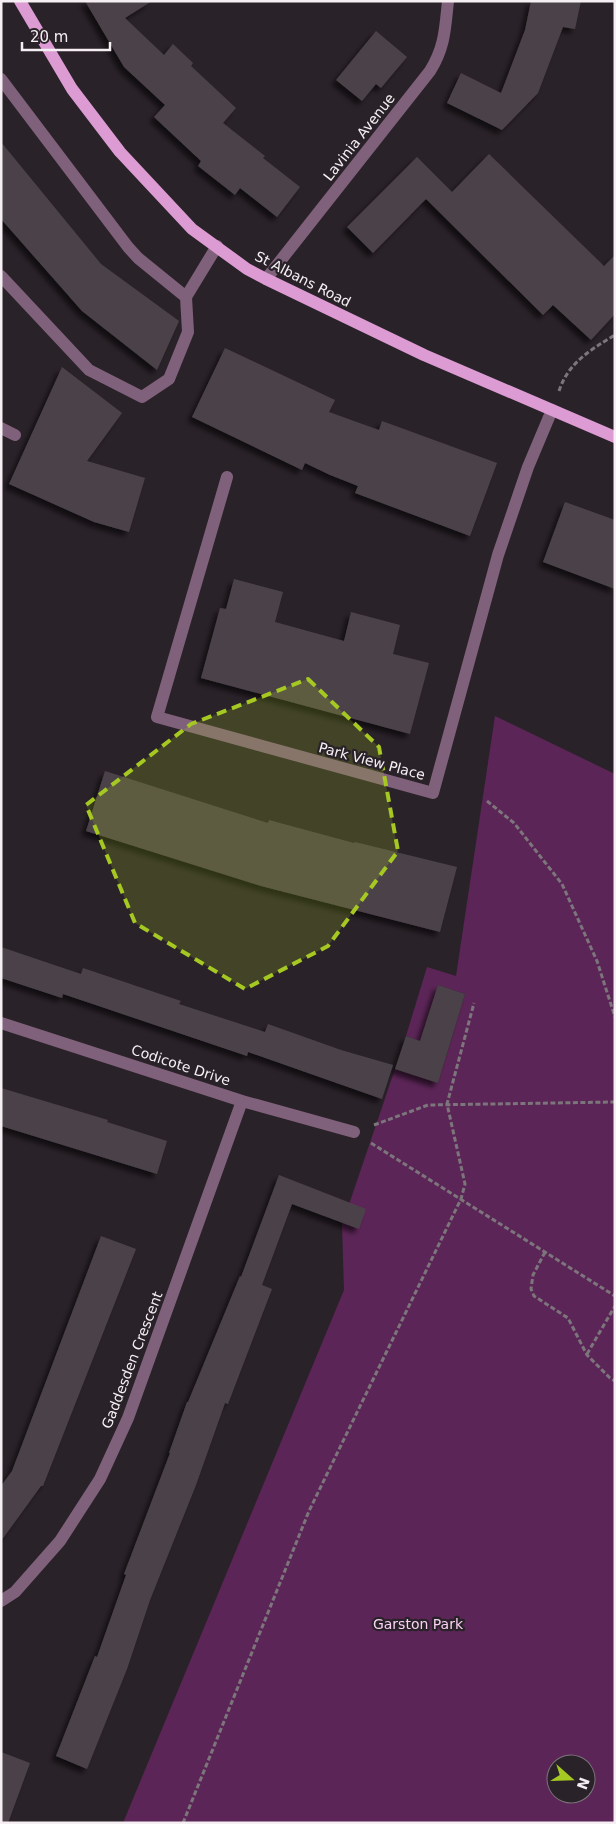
<svg xmlns="http://www.w3.org/2000/svg" width="616" height="1824" font-family="'DejaVu Sans',sans-serif">
  <style>
    .green { fill: #5c2557; fill-rule: evenodd }
    .building { fill: #4c424a; filter: url(#shadow) }
    .lines { fill: none; stroke-linecap: round; stroke-linejoin: round }
    .path { stroke: #7c757b; stroke-width: 3; stroke-dasharray: 5 2.5; stroke-linecap: butt }
    .service { stroke: #80617b; stroke-width: 12 }
    .minor { stroke: #80617b; stroke-width: 12 }
    .primary { stroke: #dd9bd3; stroke-width: 12 }
    .marked { fill: #a5c822; fill-opacity: 0.2; stroke: #a5c822; stroke-width: 4; stroke-dasharray: 10 6; stroke-linejoin: round }
    .labels { text-anchor: middle; dominant-baseline: central; stroke-width: 4.5; stroke-linejoin: round; paint-order: stroke }
    .street-label { font-size: 14px; fill: #f5eff3; stroke: #2a2229 }
    .park-label { font-size: 14px; fill: #f9d1f3; stroke: #2a2229 }
  </style>
  <defs>
    <filter id="shadow"><feDropShadow dx="-4.5" dy="4.5" stdDeviation="2.5" flood-color="#0009"/></filter>
  </defs>
  <rect width="100%" height="100%" fill="#2a2229"/>
  <path class="green" d="M 495,716 L 615,774 L 615,1823 L 123,1823 L 344,1290 L 342,1225 L 395,1069 L 438,1083 L 465,994 L 438,985 L 420,1041 L 406,1036 L 427,967 L 456,976 ZM 556,1764 L 586,1764 L 586,1794 L 556,1794 Z"/>
  <path class="building" d="M 85,1 L 152,1 L 125,18 L 164,55 L 173,44 L 193,63 L 191,66 L 236,108 L 223,123 L 265,156 L 263,158 L 300,187 L 277,217 L 240,188 L 235,195 L 198,166 L 201,161 L 154,117 L 165,105 L 124,67 Z
    M 531,1 L 581,1 L 575,29 L 563,27 L 538,93 L 502,130 L 447,103 L 461,73 L 501,93 L 525,30 Z
    M 376,31 L 407,57 L 381,88 L 376,84 L 362,101 L 336,80 Z
    M 1,142 L 101,264 L 179,321 L 157,370 L 82,311 L 1,219 Z
    M 489,154 L 604,266 L 615,255 L 615,314 L 591,340 L 553,305 L 543,315 L 426,199 L 373,253 L 347,227 L 417,157 L 452,192 Z
    M 225,348 L 335,400 L 329,412 L 379,430 L 382,421 L 497,463 L 470,536 L 355,493 L 358,486 L 330,475 L 305,463 L 302,470 L 192,417 Z
    M 62,367 L 122,413 L 87,461 L 145,478 L 129,532 L 94,522 L 9,484 Z
    M 565,502 L 615,520 L 615,589 L 543,562 Z
    M 234,579 L 283,592 L 275,622 L 344,641 L 351,612 L 400,625 L 393,654 L 429,663 L 410,734 L 201,678 L 220,608 L 226,609 Z
    M 105,771 L 268,823 L 269,820 L 354,843 L 355,842 L 457,867 L 440,932 L 261,886 L 86,831 Z
    M 1,947 L 81,974 L 83,968 L 181,1001 L 179,1004 L 265,1032 L 268,1024 L 341,1050 L 393,1065 L 382,1099 L 248,1052 L 247,1056 L 63,994 L 62,998 L 1,978 Z
    M 438,985 L 465,994 L 438,1083 L 395,1069 L 406,1036 L 420,1041 Z
    M 1,1088 L 108,1120 L 107,1122 L 167,1141 L 157,1174 L 1,1126 Z
    M 279,1175 L 366,1209 L 359,1229 L 292,1204 L 262,1285 L 272,1289 L 228,1404 L 225,1403 L 196,1485 L 150,1600 L 127,1669 L 87,1769 L 56,1756 L 95,1656 L 97,1657 L 126,1575 L 124,1574 L 170,1453 L 169,1453 L 187,1402 L 188,1402 L 240,1276 L 241,1277 Z
    M 101,1236 L 136,1249 L 43,1486 L 41,1486 L 1,1541 L 1,1486 L 12,1471 Z
    M 1,1752 L 30,1763 L 8,1823 L 1,1823 Z"/>
  <g class="lines">
    <path class="path" d="M 559,391 C 568,363 590,350 615,335
      M 487,801 L 514,823 L 562,884 L 597,961 L 615,1017
      M 374,1125 L 428,1105 L 615,1102
      M 371,1143 L 615,1296
      M 545,1252 L 533,1275 L 531,1289 L 534,1296 L 568,1318 L 587,1355 L 610,1378 L 615,1381
      M 587,1354 L 615,1306
      M 183,1823 L 309,1511 L 461,1199 L 465,1184 L 447,1104 L 474,1003"/>
    <path class="service" d="M 1,79 L 128,247 L 138,258 L 186,297
      M 1,276 L 89,370 L 142,397 L 169,379 L 188,332 L 186,297 L 217,246
      M 1,428 L 15,435"/>
    <path class="minor" d="M 266,279 L 430,71 C 445,47 445,29 448,1
      M 227,477 L 157,717 L 433,793 L 498,555 L 528,467 L 552,410
      M 1,1023 L 242,1101 L 354,1132
      M 1,1601 L 15,1592 L 60,1541 L 100,1479 L 128,1418 L 242,1101"/>
    <path class="primary" d="M 20,1 L 72,89 L 120,152 L 192,229 L 247,269 L 266,279 L 424,355 L 615,437"/>
  </g>
  <path class="marked" d="M 308,679 L 379,747 L 398,851 L 328,946 L 245,989 L 135,923 L 86,805 L 191,724 Z"/>
  <g class="labels">
    <g class="street-label">
      <text transform="translate(359 137) rotate(-52)">Lavinia Avenue</text>
      <text transform="translate(303 279) rotate(27)">St Albans Road</text>
      <text transform="translate(372 761) rotate(15)">Park View Place</text>
      <text transform="translate(181 1065) rotate(18)">Codicote Drive</text>
      <text transform="translate(132 1360) rotate(-69)">Gaddesden Crescent</text>
    </g>
    <g class="park-label">
      <text x="418" y="1624">Garston Park</text>
    </g>
  </g>
  <rect width="616" height="1824" fill="none" stroke="#f5eff3" stroke-width="5"/>
  <g transform="translate(571 1779) rotate(110)"><circle r="24" fill="#2a2229" stroke="#7b747a"/>
  <path d="M0-4L9 19L0 12L-9 19Z" fill="#a5c822"/>
  <text y="-8" font-size="14" font-weight="bold" text-anchor="middle" fill="#f5eff3">N</text>
  </g>
  <path d="M22 42v8h88v-8" fill="none" stroke="#f5eff3" stroke-width="2.5"/>
  <text x="30" y="42" font-size="15" fill="#f5eff3" stroke="#2a2229" stroke-width="4" paint-order="stroke">20 m</text>
</svg>
